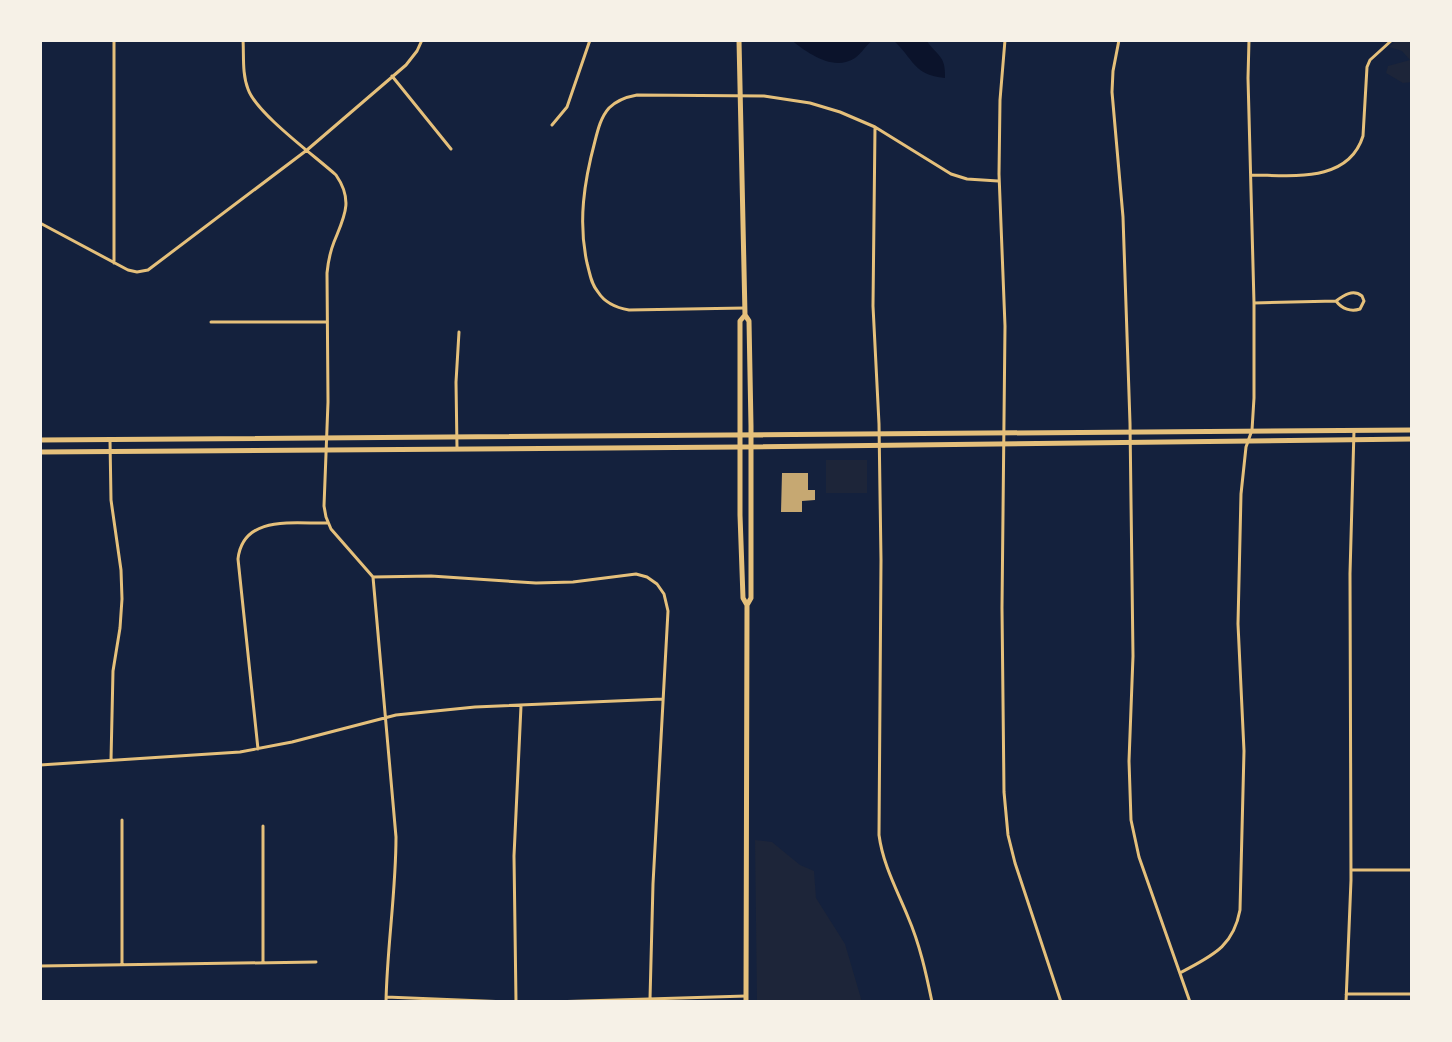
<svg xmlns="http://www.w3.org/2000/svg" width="1452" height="1042" font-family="Jost,sans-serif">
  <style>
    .green { fill: #1d2539 }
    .water { fill: #0b132b }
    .building { fill: #c6a872 }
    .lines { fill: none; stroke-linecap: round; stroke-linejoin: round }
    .minor { stroke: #e5c07b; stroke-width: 3 }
    .secondary { stroke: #e5c07b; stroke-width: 5 }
    .primary { stroke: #e5c07b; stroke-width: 5 }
  </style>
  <rect width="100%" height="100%" fill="#14213d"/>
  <path class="green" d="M 1397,40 L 1412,40 L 1412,82 L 1403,83 L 1386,73 L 1388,66 L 1410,60 L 1402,51 L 1389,47 Z
    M 826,460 L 867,460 L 867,493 L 826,493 Z
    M 755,840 L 772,842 L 800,865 L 814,871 L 816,898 L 845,944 L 862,1002 L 757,1002 Z"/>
  <path class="water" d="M 791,40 L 873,40 C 866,45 862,53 855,58 C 833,72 808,53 791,40 Z
    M 893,40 L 926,40 C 937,56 946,55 945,78 C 913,75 914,59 893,40 Z"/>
  <path class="building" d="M 782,473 L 808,473 L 808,490 L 815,490 L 815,500 L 802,501 L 802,512 L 781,512 Z"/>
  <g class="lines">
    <path class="minor" d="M 114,40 L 114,263
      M 243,40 C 244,56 242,74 248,89 C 256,113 315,156 336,175 C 354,201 344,217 334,242 C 330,252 328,263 327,273 L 328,402 L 324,506 L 326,517 L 331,529 L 373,577 L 396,837 C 396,892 387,947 386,1002
      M 1005,40 L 1000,100 L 999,174 L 1005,326 L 1002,608 L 1004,792 L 1008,835 L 1015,863 L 1061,1002
      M 1119,40 L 1113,71 L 1112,92 L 1123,217 L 1130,423 L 1133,656 L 1129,761 L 1131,820 L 1139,857 L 1190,1002
      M 392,76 L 451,149
      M 552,125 L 567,107 L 590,40
      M 875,127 L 873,306 L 879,424 L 881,560 L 879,835 C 883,865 897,890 908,917 C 920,945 926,973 932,1002
      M 1251,175 C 1290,175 1348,184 1363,136 L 1367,67 L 1370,60 L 1392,40
      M 40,223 L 128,270 L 137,272 L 148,270 L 307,150 L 406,65 L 417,51 L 422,40
      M 1254,303 L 1336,301 C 1344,295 1353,289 1362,296 L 1364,301 L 1360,309 C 1351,312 1342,309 1336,301
      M 745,308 L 629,310 C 617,308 605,303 598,292 C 591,284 590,274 587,263 C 578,222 584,182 595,141 C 598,129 601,117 609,108 C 617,100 626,97 637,95 L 764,96 L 810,103 L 840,112 L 875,127 L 951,174 L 967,179 L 998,181
      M 211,322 L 327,322
      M 110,440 L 111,500 L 121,570 L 122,599 L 120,628 L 113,671 L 111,760
      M 457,448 L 456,382 L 459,332
      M 373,577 L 431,576 L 536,583 L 573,582 L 636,574 L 647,577 L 657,584 L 664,594 L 668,611 L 653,884 L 650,999
      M 258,749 L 238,559 C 243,514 295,524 328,523
      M 40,765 L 240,752 L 292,742 L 396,715 L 475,707 L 663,699
      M 263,826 L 263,962
      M 1351,870 L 1412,870
      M 122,964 L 122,820
      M 40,966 L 316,962
      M 1180,973 C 1211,956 1233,948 1240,910 L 1244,751 L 1238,624 L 1241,494 L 1246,447 L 1252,430 L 1254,398 L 1254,303 L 1248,78 L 1249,40
      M 1346,994 L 1412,994
      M 386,997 L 508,1002
      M 516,1002 L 514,856 L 521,706
      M 551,1002 L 746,996
      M 1346,1002 L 1351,880 L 1350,574 L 1354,430"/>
    <path class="secondary" d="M 739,40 L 745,315 L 749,321 L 751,426 L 751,598 L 747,605 L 746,1002
      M 745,315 L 740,321 L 740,515 L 743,598 L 747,605"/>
    <path class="primary" d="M 40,440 L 1412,430
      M 40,452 L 740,447 L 1412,439"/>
  </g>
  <rect width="1452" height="1042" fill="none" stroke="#f6f1e7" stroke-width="84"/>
</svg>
